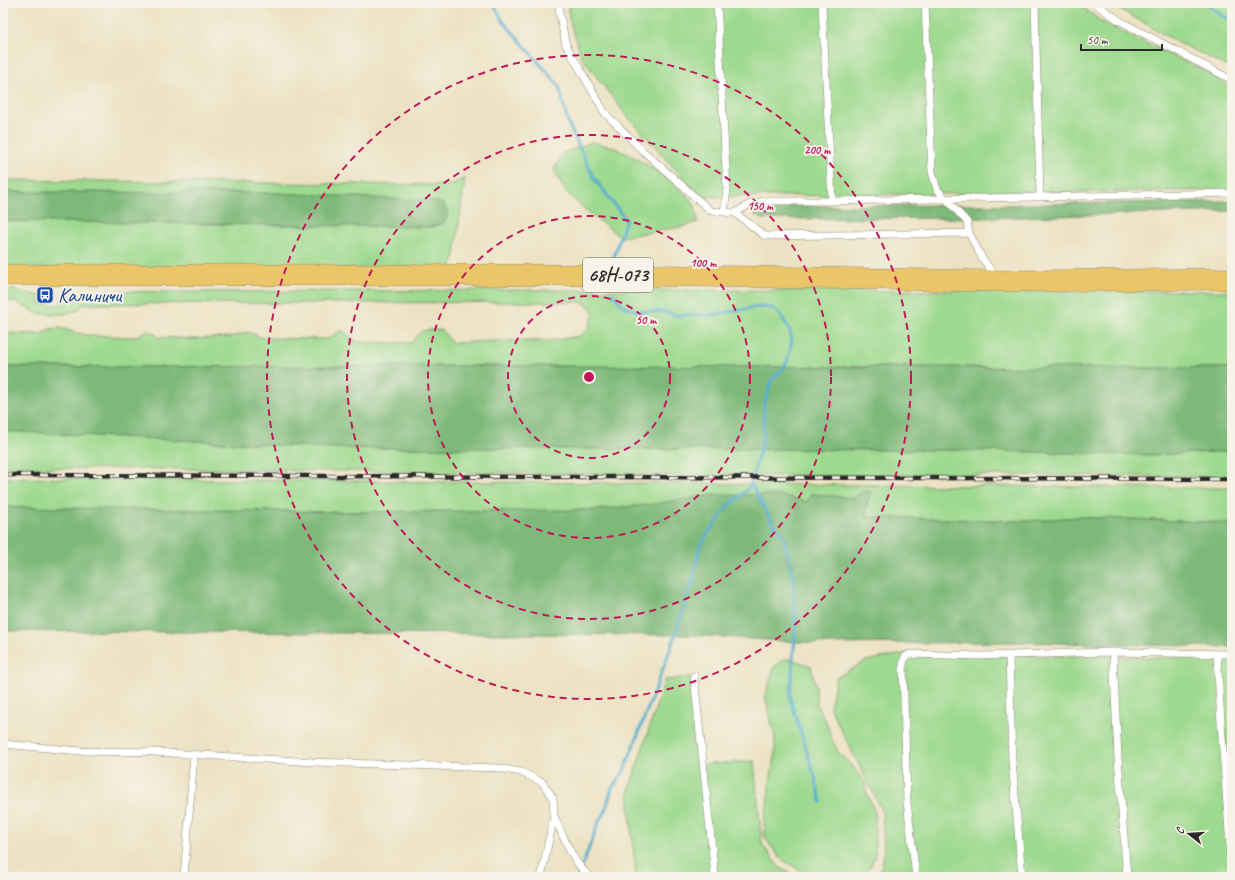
<svg xmlns="http://www.w3.org/2000/svg" width="1235" height="880" font-family="Caveat,sans-serif">
  <style>
    .green { fill: #9dd98e; stroke: #64825c }
    .forest { fill: #7eb979; stroke: #547252 }
    .lines { fill: none; stroke-linecap: round; stroke-linejoin: round }
    .stream { stroke: #52accf; stroke-width: 3 }
    .lane-casing { stroke: #8c8677; stroke-width: 8 }
    .primary-casing { stroke: #8c8677; stroke-width: 22 }
    .lane { stroke: #fff; stroke-width: 7 }
    .primary { stroke: #ebc669; stroke-width: 21 }
    .rail-casing { stroke: #2b2b2b; stroke-width: 4.5 }
    .rail { stroke: #f7f3e8; stroke-width: 3; stroke-dasharray: 9; stroke-linecap: butt }
    .ring { fill: none; stroke: #c2185b; stroke-width: 2; stroke-dasharray: 7 5 }
    .labels { text-anchor: middle; dominant-baseline: central; stroke-width: 4; stroke-linejoin: round; paint-order: stroke }
    .shield { fill: #f7f3e8; stroke: #686764; stroke-width: 1 }
    .shield-label { font-size: 19px; font-weight: bold; fill: #2b2b2b }
    .transit-label { font-size: 20px; fill: #164399; stroke: #f7f3e8; text-anchor: start }
    .centre { fill: #c2185b; stroke: #f7f3e8; stroke-width: 2 }
    .ring-label { font-size: 12px; text-anchor: middle; font-weight: bold; fill: #c2185b; stroke: #f7f3e8; stroke-width: 4; stroke-linejoin: round; paint-order: stroke }
  </style>
  <rect width="100%" height="100%" fill="#f7f3e8"/>
  <filter id="ink" filterUnits="userSpaceOnUse"><feTurbulence type="fractalNoise" baseFrequency=".025" numOctaves="2"/><feDisplacementMap in="SourceGraphic" scale="8" xChannelSelector="R" yChannelSelector="G"/><feConvolveMatrix kernelMatrix="1 2 1 2 8 2 1 2 1" color-interpolation-filters="sRGB"/></filter>
  <filter id="wash" filterUnits="userSpaceOnUse"><feTurbulence type="fractalNoise" baseFrequency=".012" numOctaves="4" result="noise"/><feDisplacementMap in="SourceGraphic" scale="16" xChannelSelector="R" yChannelSelector="G"/><feGaussianBlur stdDeviation="0.9" result="paint"/><feColorMatrix in="noise" values="0 0 0 0 0 0 0 0 0 0 0 0 0 0 0 0 0 1.4 0 .05"/><feComposite in="paint" operator="in"/></filter>
  <g filter="url(#wash)">
    <rect width="100%" height="100%" fill="#ece2c3"/>
    <path class="green" d="M 568,3 L 1077,3 L 1102,22 L 1213,75 L 1232,88 L 1232,190 L 702,197 L 674,168 L 627,116 L 582,58 L 569,19 Z
      M 1109,3 L 1232,3 L 1232,69 L 1177,42 Z
      M 592,142 L 613,147 L 638,159 L 671,181 L 694,203 L 698,222 L 681,227 L 621,237 L 589,213 L 565,191 L 554,170 L 563,153 Z
      M 465,178 L 455,255 L 451,268 L 3,268 L 3,221 L 430,227 L 444,223 L 279,193 L 3,192 L 3,180 L 450,185 Z
      M 3,290 L 16,290 L 40,296 L 40,304 L 61,305 L 62,295 L 105,291 L 176,292 L 514,290 L 1232,291 L 1232,368 L 506,366 L 3,367 L 3,333 L 41,334 L 49,329 L 60,328 L 85,335 L 134,337 L 147,331 L 150,331 L 159,337 L 193,339 L 231,337 L 248,332 L 263,338 L 328,339 L 341,330 L 357,342 L 412,343 C 421,327 426,330 442,330 L 452,343 L 489,341 L 549,341 L 580,336 L 589,327 L 594,313 L 588,305 L 582,302 L 84,304 L 78,310 L 64,314 L 38,314 L 17,302 L 3,301 Z
      M 3,431 L 335,448 L 954,450 L 1153,455 L 1232,451 L 1232,477 L 1018,475 L 731,476 L 191,469 L 3,468 Z
      M 3,478 L 1232,488 L 1232,523 L 1077,517 L 1028,521 L 866,517 L 867,503 L 871,493 L 853,498 L 811,494 L 807,502 L 779,495 L 646,505 L 594,510 L 346,512 L 3,507 Z
      M 908,653 L 1232,659 L 1232,877 L 872,877 L 880,875 L 884,852 L 882,810 L 830,708 L 836,678 L 866,661 Z
      M 784,659 L 791,659 L 811,666 L 816,686 L 817,706 L 826,721 L 832,740 L 838,752 L 852,766 L 864,781 L 867,794 L 875,812 L 875,855 L 871,866 L 861,874 L 855,875 L 822,877 L 808,875 L 780,858 L 765,838 L 764,820 L 768,800 L 769,786 L 775,757 L 775,736 L 765,696 L 774,667 Z
      M 690,677 L 698,765 L 754,761 L 762,844 L 779,867 L 797,877 L 636,877 L 628,793 L 665,680 Z"/>
    <path class="forest" d="M 3,192 L 279,193 L 434,201 L 444,204 L 448,214 L 444,223 L 430,227 L 3,221 Z
      M 1232,201 L 1232,211 L 986,218 L 762,219 L 753,214 L 755,208 L 766,206 L 982,205 Z
      M 506,366 L 1232,368 L 1232,451 L 1153,455 L 954,450 L 335,448 L 3,431 L 3,367 Z
      M 864,491 L 871,492 L 867,503 L 866,517 L 1028,521 L 1077,517 L 1232,523 L 1232,647 L 1014,642 L 827,644 L 691,635 L 3,631 L 3,507 L 346,512 L 594,510 L 646,505 L 713,495 L 779,495 L 807,502 L 811,494 L 853,498 Z"/>
    <g class="lines">
      <path class="stream" d="M 493,3 L 503,21 L 559,86 L 568,123 L 594,178 L 626,220 L 613,259
        M 1205,3 L 1223,16 L 1232,20
        M 751,484 L 772,522 L 784,537 L 793,577 L 796,624 L 790,698 L 815,777 L 821,802
        M 578,877 L 599,821 L 605,812 L 612,788 L 624,771 L 672,645 L 694,576 L 700,545 L 728,506 L 745,492 L 751,484 L 763,438 L 764,404 L 773,378 L 783,369 L 787,362 L 792,341 L 789,328 L 778,312 L 771,308 L 757,307 L 712,315 L 674,315 L 667,312 L 638,311 L 623,306 L 613,294"/>
    </g>
  </g>
  <g filter="url(#ink)">
    <g class="lines">
      <defs>
        <path id="lane" d="M 560,3 L 559,11 L 566,45 L 605,113 L 642,150 L 711,211 L 735,213 L 765,236 L 969,233
          M 717,3 L 727,189 L 724,212
          M 822,3 L 832,201
          M 925,3 L 932,172 L 937,189 L 967,222 L 969,233 L 982,258 L 996,277
          M 1035,3 L 1040,197
          M 1094,3 L 1120,21 L 1232,80
          M 735,213 L 750,204 L 765,201 L 832,201 L 1232,193
          M 1113,652 L 1118,758 L 1127,877
          M 1217,654 L 1221,723 L 1232,872
          M 1009,655 L 1012,760 L 1022,877
          M 694,676 L 715,877
          M 3,744 L 81,751 L 154,752 L 314,762 L 498,768 L 521,772 L 542,782 L 553,798 L 554,816 L 541,877
          M 554,816 C 564,837 572,862 590,877
          M 184,877 L 194,754
          M 916,877 L 907,802 L 903,664 L 905,657 L 909,654 L 982,656 L 1110,652 L 1232,654"/>
        <path id="primary" d="M 3,275 L 625,275 L 999,281 L 1232,279"/>
      </defs>
      <use href="#lane" class="lane-casing"/>
      <use href="#primary" class="primary-casing"/>
      <use href="#lane" class="lane"/>
      <use href="#primary" class="primary"/>
      <defs>
        <path id="rail" d="M 3,475 L 1232,479"/>
      </defs>
      <use href="#rail" class="rail-casing"/>
      <use href="#rail" class="rail"/>
    </g>
  </g>
  <g class="ring">
    <circle cx="589" cy="377" r="81"/>
    <circle cx="589" cy="377" r="161"/>
    <circle cx="589" cy="377" r="242"/>
    <circle cx="589" cy="377" r="322"/>
  </g>
  <defs>
    <symbol id="bus-square" viewBox="-11 -11 22 22"><rect x="-9" y="-9" width="18" height="18" rx="4" fill="#1a4fb4" stroke="#f7f3e8"/><path d="M-5-6H5V4H4V6H2V4H-2V6H-4V4H-5ZM-3.5-4V0h7V-4ZM-3.5 1.2v1.5H-2V1.2ZM2 1.2v1.5H3.5V1.2Z" fill="#fff"/></symbol>
  </defs>
  <g fill-rule="evenodd">
    <use href="#bus-square" x="35" y="285" width="20" height="20"/>
  </g>
  <g class="labels">
    <rect class="shield" x="583" y="258" width="70" height="34" rx="3"/>
    <g class="shield-label">
      <text x="618" y="275">68Н-073</text>
    </g>
    <g class="transit-label">
      <text x="58" y="295">Калиничи</text>
    </g>
  </g>
  <circle cx="589" cy="377" r="6" class="centre"/>
  <g class="ring-label">
    <text x="817" y="154">200 m</text>
    <text x="760" y="210">150 m</text>
    <text x="703" y="267">100 m</text>
    <text x="646" y="324">50 m</text>
  </g>
  <rect width="1235" height="880" fill="none" stroke="#f7f3e8" stroke-width="16"/>
  <g transform="translate(1189 834) rotate(287)" stroke="#f7f3e8" stroke-width="3" paint-order="stroke">
  <path d="M0-3L7 15L0 10L-7 15Z" fill="#2b2b2b"/>
  <text y="-6" font-size="11" font-weight="bold" text-anchor="middle" fill="#2b2b2b">С</text>
  </g>
  <path d="M1081 44v6h81v-6" fill="none" stroke="#2b2b2b" stroke-width="2"/>
  <text x="1087" y="44" font-size="12" fill="#2b2b2b" stroke="#f7f3e8" stroke-width="3" paint-order="stroke">50 m</text>
</svg>
